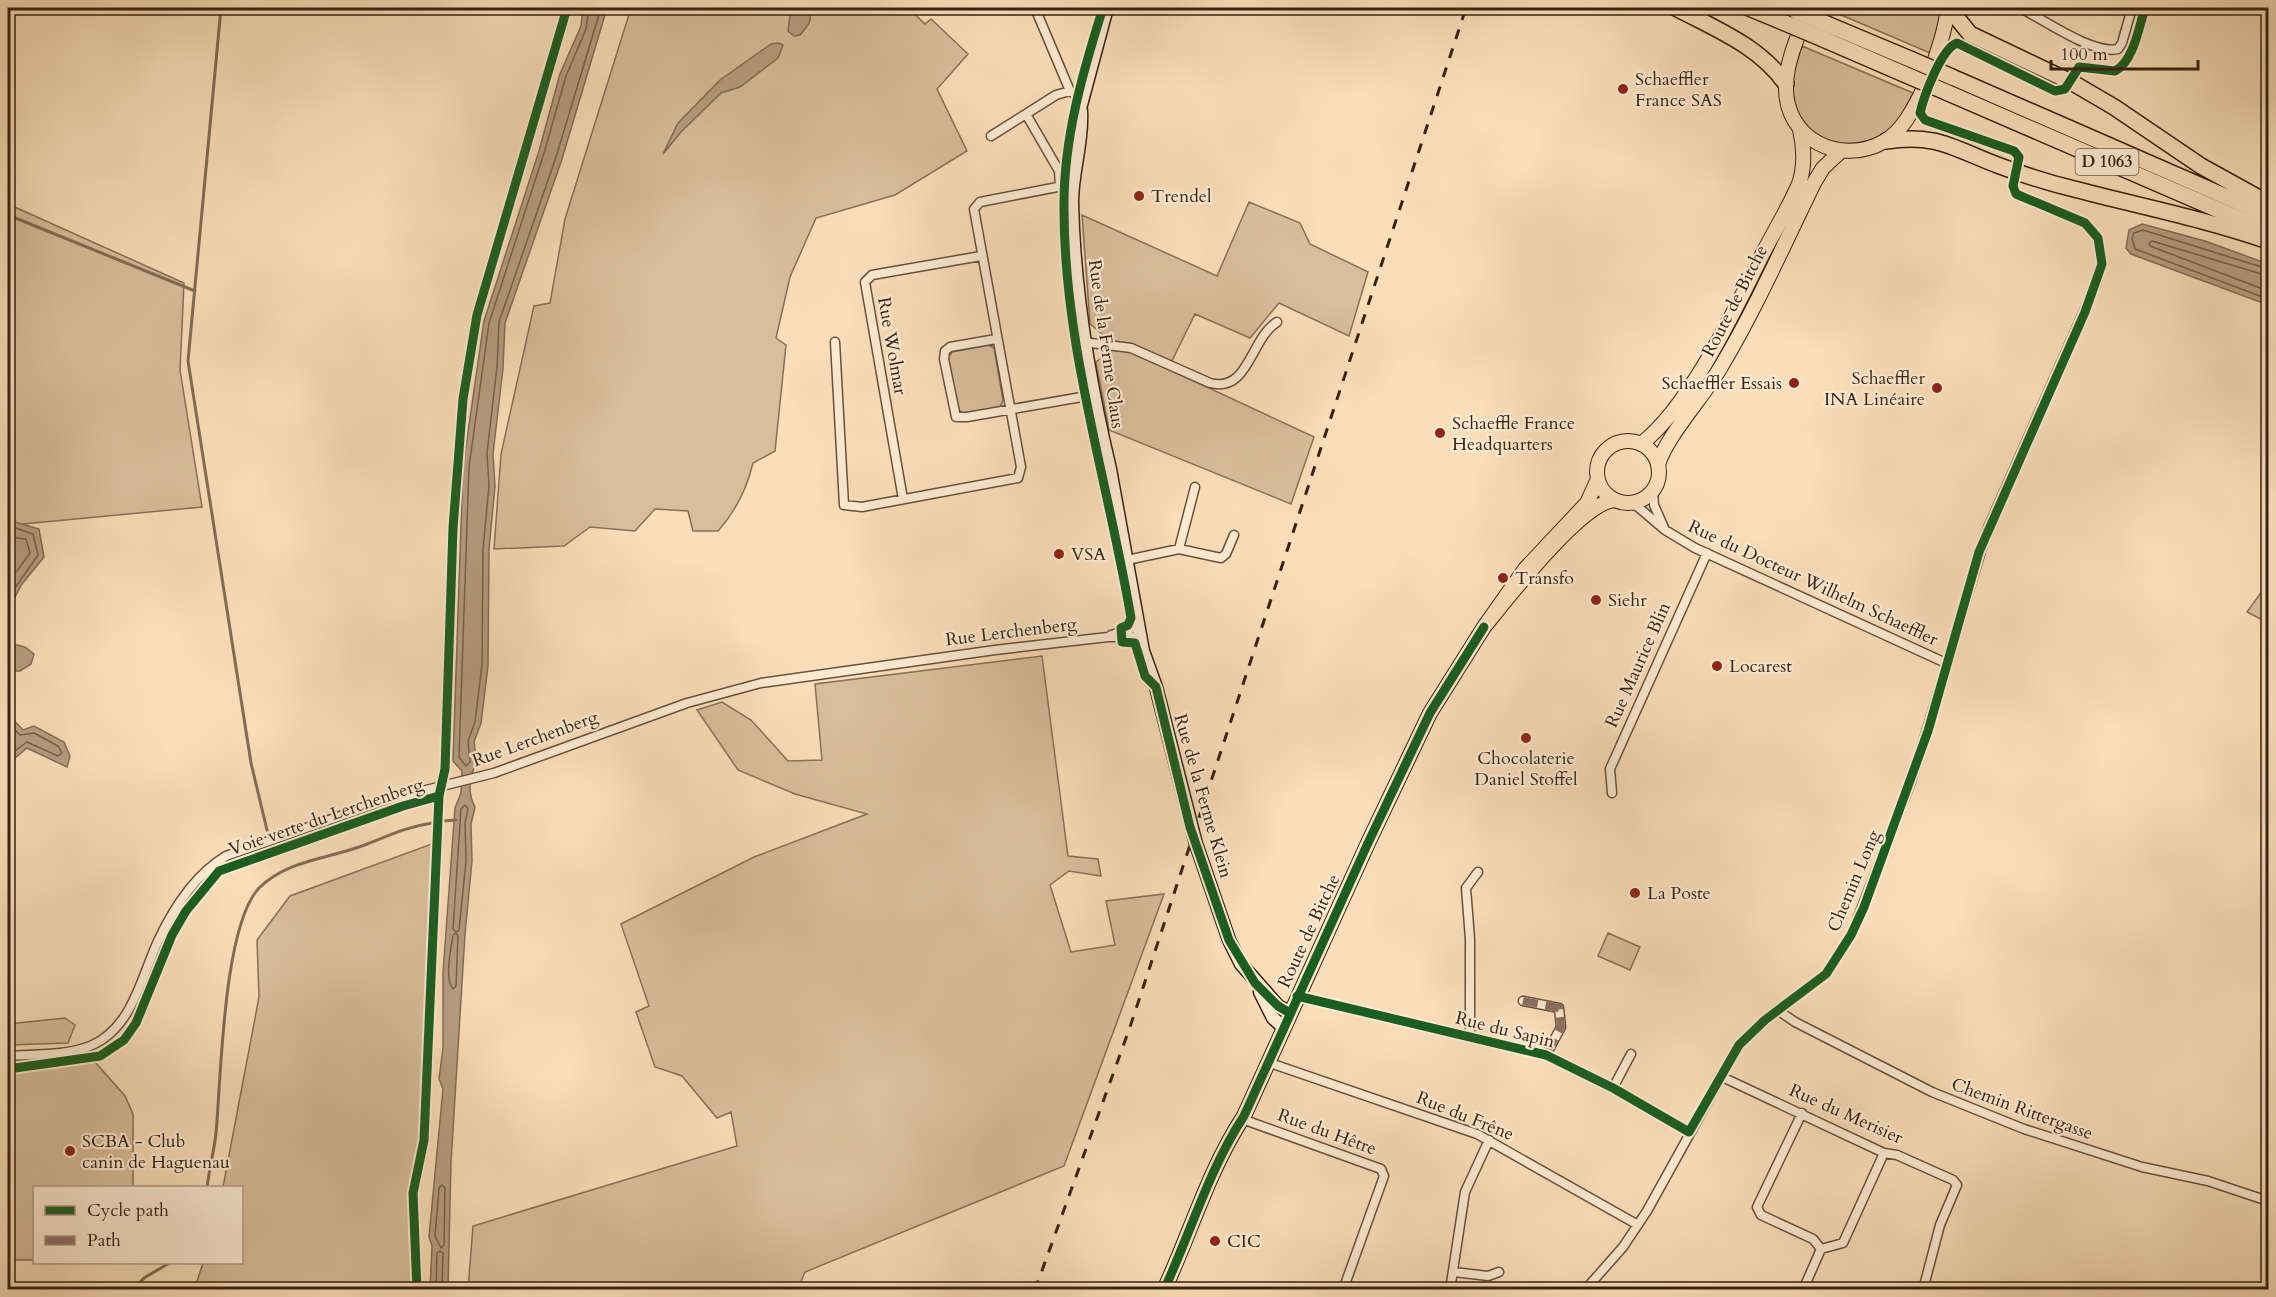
<svg xmlns="http://www.w3.org/2000/svg" width="2276" height="1297" font-family="Cardo,serif">
  <style>
    .green { fill: #d9be9d; stroke: #887058; stroke-width: 1.5 }
    .water { fill: #b79e81; stroke: #836c55; stroke-width: 1.5 }
    .lines { fill: none; stroke-linecap: round; stroke-linejoin: round }
    .shore { stroke: #76604a; stroke-width: 1.5 }
    .stream { stroke: #836c55; stroke-width: 3 }
    .street-casing { stroke: #67513c; stroke-width: 11 }
    .secondary-casing { stroke: #362213; stroke-width: 15 }
    .primary-casing { stroke: #362213; stroke-width: 16 }
    .highway-casing { stroke: #362213; stroke-width: 18 }
    .street { stroke: #fcead2; stroke-width: 8 }
    .secondary { stroke: #fcead2; stroke-width: 12 }
    .primary { stroke: #fadeb9; stroke-width: 14 }
    .highway { stroke: #fadeb9; stroke-width: 15 }
    .rail { stroke: #362213; stroke-width: 3; stroke-dasharray: 10 10; stroke-linecap: butt }
    .highway-bridge-casing { stroke: #362213; stroke-width: 18; stroke-linecap: butt }
    .highway-bridge { stroke: #fadeb9; stroke-width: 15 }
    .quiet { stroke: #8d6e63; stroke-width: 8; stroke-dasharray: 15 8; stroke-linecap: butt }
    .cycleway-casing { stroke: #fcead2; stroke-width: 13 }
    .cycleway { stroke: #1b5e20; stroke-width: 9 }
    .poi-dot { fill: #8f2418; stroke: #fcead2; stroke-width: 2 }
    .labels { text-anchor: middle; dominant-baseline: central; stroke-width: 4.5; stroke-linejoin: round; paint-order: stroke }
    .shield { fill: #fcead2; stroke: #715e4c; stroke-width: 1.5 }
    .shield-label { font-size: 16px; font-weight: bold; fill: #362213 }
    .poi-label { font-size: 18px; fill: #362213; stroke: #fcead2; text-anchor: start }
    .street-label { font-size: 18px; fill: #362213; stroke: #fcead2 }
  </style>
  <rect width="100%" height="100%" fill="#fadeb9"/>
  <filter id="stains"><feTurbulence type="fractalNoise" baseFrequency=".00333" numOctaves="4"/><feColorMatrix values="0 0 0 0 .2 0 0 0 0 .09 0 0 0 0 .02 0 0 0 .5 -.17"/></filter>
  <radialGradient id="worn" r=".72"><stop offset=".6" stop-color="#630" stop-opacity="0"/><stop offset="1" stop-color="#630" stop-opacity=".3"/></radialGradient>
  <path class="green" d="M 631,8 L 908,8 L 925,24 L 931,19 L 968,54 L 937,89 L 967,151 L 895,195 L 816,218 L 790,277 L 776,338 L 786,345 L 775,451 L 753,463 C 747,488 735,512 718,531 L 693,531 L 688,511 L 655,509 L 635,531 L 590,527 L 564,546 L 494,549 L 501,454 L 534,306 L 550,303 L 565,219 Z
    M 1825,8 L 1942,8 L 1940,23 L 1930,53 Z
    M 1802,46 L 1913,93 C 1905,109 1898,124 1883,134 C 1847,157 1794,137 1792,91 C 1792,76 1797,61 1802,46 Z
    M 1249,202 L 1300,223 L 1310,244 L 1368,272 L 1349,336 L 1279,303 L 1250,338 L 1195,314 L 1168,369 L 1314,437 L 1291,504 L 1109,430 L 1096,362 L 1108,353 L 1107,338 L 1090,324 L 1082,215 L 1217,276 Z
    M 8,204 L 184,283 L 180,370 L 202,507 L 23,524 L 8,530 Z
    M 988,345 L 994,348 L 1003,400 L 1000,407 L 963,413 L 957,409 L 948,358 L 952,352 Z
    M 2268,583 L 2268,623 L 2247,612 Z
    M 1042,656 L 1068,856 L 1098,859 L 1101,876 L 1069,871 L 1050,885 L 1071,952 L 1115,945 L 1106,901 L 1164,894 L 1064,1166 L 805,1272 L 798,1289 L 468,1289 L 473,1226 L 737,1146 L 731,1112 L 717,1118 L 682,1076 L 655,1067 L 636,1012 L 649,1006 L 621,924 L 754,857 L 867,814 L 795,794 L 738,770 L 697,710 L 722,702 L 751,720 L 788,761 L 822,760 L 815,684 Z
    M 437,842 L 412,1289 L 191,1289 L 196,1284 L 203,1263 L 242,1262 L 242,1188 L 223,1187 L 259,997 L 257,940 L 290,896 Z
    M 1608,933 L 1640,947 L 1630,970 L 1598,956 Z
    M 65,1018 L 75,1025 L 68,1043 L 8,1045 L 8,1024 Z
    M 95,1062 L 125,1096 L 133,1114 L 133,1187 L 34,1188 L 34,1260 L 8,1260 L 8,1072 Z"/>
  <path class="water" d="M 583,8 L 607,8 L 562,159 L 505,323 L 503,368 L 493,454 L 495,486 L 489,549 L 488,666 L 481,723 L 474,742 L 477,764 C 468,775 468,795 475,807 L 471,824 L 472,861 L 465,934 L 451,1162 L 448,1289 L 430,1289 L 432,1246 L 429,1237 L 443,1089 L 439,1079 L 443,1048 L 443,973 L 455,808 L 461,793 L 462,771 L 453,761 L 463,467 L 484,321 L 539,151 L 560,74 L 581,26 Z
    M 791,8 L 808,8 C 814,20 808,25 800,35 L 794,36 L 788,31 Z
    M 778,43 L 783,45 L 778,58 L 740,87 L 721,93 L 681,132 L 663,154 L 678,123 L 720,80 L 771,44 Z
    M 2142,224 L 2205,241 L 2268,264 L 2268,305 L 2131,254 L 2126,248 L 2129,230 Z
    M 15,522 L 39,529 L 44,557 L 22,584 L 8,610 L 8,524 Z
    M 13,644 L 25,647 L 34,654 L 31,664 L 20,671 L 8,671 L 8,646 Z
    M 8,714 L 23,730 L 34,726 L 64,742 L 70,756 L 67,767 L 27,748 L 8,764 Z"/>
  <g class="lines">
    <path class="shore" d="M 589,8 L 586,29 L 566,76 L 544,153 L 489,323 L 469,467 L 459,757 L 466,766 L 470,762 L 468,741 L 475,722 L 482,665 L 483,549 L 489,486 L 487,453 L 497,367 L 499,322 L 556,157 L 601,8
      M 2268,269 L 2143,230 L 2134,233 L 2132,239 L 2135,249 L 2268,299
      M 2268,276 L 2152,241 L 2149,243 L 2150,246 L 2268,291
      M 8,530 L 16,528 L 33,534 L 38,555 L 8,598
      M 8,537 L 26,539 L 30,553 L 8,583
      M 8,722 L 20,735 L 34,733 L 58,746 L 62,753 L 58,756 L 27,742 L 8,756
      M 465,805 L 468,809 L 465,823 L 466,861 L 459,930 L 456,932 L 453,929 L 461,809 Z
      M 456,933 L 458,936 L 456,986 L 453,989 C 444,979 451,949 453,935 Z
      M 442,1185 L 445,1188 L 444,1245 L 441,1248 L 435,1236 L 439,1188 Z
      M 436,1290 L 437,1253 L 440,1251 L 443,1253 L 442,1290"/>
    <path class="stream" d="M 221,8 L 188,361 L 251,763 L 267,830
      M 8,215 L 195,291
      M 443,821 L 456,820
      M 207,1188 C 209,1169 214,1152 216,1133 C 221,1079 223,926 259,888 C 286,861 325,859 359,847 C 387,837 401,828 432,823
      M 134,1290 L 144,1278 L 171,1262"/>
    <defs>
      <path id="street" d="M 1035,8 L 1070,91 L 1083,100
        M 2020,8 C 2043,19 2093,55 2118,49 L 2122,43 L 2132,8
        M 1026,114 L 1059,171 L 1060,187
        M 991,136 L 1056,95 L 1070,91
        M 996,339 L 950,347 L 945,351 L 944,359 L 956,417 L 967,417 L 1093,395
        M 835,342 L 844,505 L 862,507 L 1018,478 L 1021,467 L 974,209 L 980,202 L 1073,184
        M 1083,342 L 1131,348 L 1210,383 C 1249,393 1250,339 1277,322
        M 903,499 L 865,282 L 872,275 L 981,256
        M 1629,503 L 1638,507 L 1665,530 L 1654,505 L 1653,490
        M 1665,530 L 1695,548 L 1948,664
        M 1179,549 L 1195,487
        M 1127,560 L 1179,549 L 1221,558 L 1226,554 L 1234,535
        M 1111,635 L 1138,627
        M 1612,793 L 1610,769 L 1707,553
        M 1297,996 L 1546,1055 L 1613,1088 L 1689,1132
        M 1523,1001 L 1559,1008 L 1561,1027 L 1546,1055
        M 1779,1011 L 1795,1022 L 1932,1092 L 2024,1129 L 2142,1167 L 2208,1181 L 2268,1201
        M 1470,1037 L 1470,939 L 1466,888 L 1478,872
        M 8,1056 C 34,1054 65,1056 90,1046 C 132,1029 141,978 158,941 C 173,909 196,874 226,856 L 386,800 L 494,773 L 687,703 L 761,683 L 995,650 L 1108,637 L 1140,637
        M 1267,1062 L 1477,1134 L 1638,1225
        M 1720,1076 L 1884,1153 L 1897,1155 L 1953,1180 L 1957,1185 L 1940,1225 L 1923,1290
        M 1613,1088 L 1631,1054
        M 1802,1113 L 1757,1207 L 1761,1215 L 1813,1239 L 1821,1249
        M 1242,1119 L 1381,1169 L 1384,1176 L 1343,1290
        M 1454,1272 L 1488,1276 L 1499,1272
        M 1450,1290 L 1465,1192 L 1489,1140
        M 1585,1290 L 1623,1247 L 1647,1211 L 1739,1045 L 1765,1020 L 1826,974 L 1851,935 L 1911,782 L 1988,528 L 2096,284
        M 1803,1290 L 1821,1249 L 1843,1243 L 1884,1153"/>
      <path id="secondary" d="M 1081,111 C 1083,142 1072,171 1072,202 C 1074,293 1089,381 1110,469 L 1143,651 L 1156,687 L 1196,844 L 1229,940 L 1241,964 L 1278,1006 L 1290,1013
        M 1078,116 L 1107,8
        M 1260,992 L 1273,1018 L 1283,1027"/>
      <path id="primary" d="M 1811,8 C 1799,31 1787,58 1786,85 C 1784,139 1840,167 1885,141 C 1917,123 1944,42 1948,8
        M1597 472a31 31 0 1 1 62 0a31 31 0 1 1-62 0Z
        M 1641,444 C 1690,406 1735,310 1763,253 C 1775,230 1789,207 1799,184 C 1805,166 1804,147 1800,130
        M 1658,465 C 1666,436 1706,394 1722,365 C 1757,306 1785,242 1815,181 L 1823,168 L 1840,152
        M 1598,479 L 1587,503 L 1525,569 L 1484,627 C 1507,599 1580,504 1614,500
        M 1164,1290 C 1191,1232 1209,1169 1244,1116 L 1368,843 L 1430,713 L 1484,627"/>
      <path id="highway" d="M 1676,8 C 1716,29 1759,46 1786,84
        M 1749,8 L 1790,25
        M 1949,8 L 1970,34 L 2073,83 L 2114,107 L 2201,166 L 2268,203
        M 1829,25 L 1910,59
        M 1823,39 L 1904,74
        M 1952,77 L 2268,215
        M 1946,92 L 2265,230
        M 1886,141 C 1937,133 1954,149 2000,166 C 2024,175 2049,183 2074,189 C 2139,206 2205,219 2268,241"/>
    </defs>
    <use href="#street" class="street-casing"/>
    <use href="#secondary" class="secondary-casing"/>
    <use href="#primary" class="primary-casing"/>
    <use href="#highway" class="highway-casing"/>
    <use href="#street" class="street"/>
    <use href="#secondary" class="secondary"/>
    <use href="#primary" class="primary"/>
    <use href="#highway" class="highway"/>
    <path class="rail" d="M 1035,1290 L 1130,1027 L 1466,8"/>
    <defs>
      <path id="highway-bridge" d="M 1796,11 L 1829,25
        M 1790,25 L 1823,39
        M 1910,59 L 1952,77
        M 1904,74 L 1946,92"/>
    </defs>
    <use href="#highway-bridge" class="highway-bridge-casing"/>
    <use href="#highway-bridge" class="highway-bridge"/>
    <path class="quiet" d="M 1523,1001 L 1559,1008 L 1561,1027 L 1546,1055"/>
    <defs>
      <path id="cycleway" d="M 1103,8 C 1083,71 1064,137 1064,204 C 1063,344 1108,481 1131,618 L 1128,625 L 1121,628 L 1122,642 L 1135,643 L 1145,676 L 1156,687 L 1190,827 L 1229,940 L 1255,983 L 1278,1006 L 1290,1013
        M 1297,996 L 1546,1055 L 1613,1088 L 1689,1132 L 1739,1045 L 1765,1020 L 1826,974 L 1851,935 L 1864,907 L 1928,731 L 1979,552 L 2085,312 L 2102,264 L 2098,238 L 2085,223 L 2016,194 L 2013,186 L 2019,157 L 2014,151 L 1925,120 L 1920,113 C 1924,96 1941,49 1957,43 L 2055,91 L 2065,89 L 2079,67 L 2115,71 C 2134,61 2139,26 2145,8
        M 8,1069 L 100,1056 L 124,1040 L 136,1023 L 172,935 L 186,911 L 219,871 L 403,806 L 439,796
        M 417,1290 L 413,1193 L 424,1140 L 439,796 L 445,769 L 453,528 L 463,399 L 477,315 L 567,8
        M 1164,1290 C 1191,1232 1209,1169 1244,1116 L 1368,843 L 1430,713 L 1484,627"/>
    </defs>
    <use href="#cycleway" class="cycleway-casing"/>
    <use href="#cycleway" class="cycleway"/>
  </g>
  <g class="poi-dot">
    <circle cx="1623" cy="89" r="6"/>
    <circle cx="1139" cy="196" r="6"/>
    <circle cx="1794" cy="383" r="6"/>
    <circle cx="1937" cy="388" r="6"/>
    <circle cx="1440" cy="433" r="6"/>
    <circle cx="1059" cy="554" r="6"/>
    <circle cx="1503" cy="578" r="6"/>
    <circle cx="1596" cy="600" r="6"/>
    <circle cx="1717" cy="666" r="6"/>
    <circle cx="1526" cy="738" r="6"/>
    <circle cx="1635" cy="893" r="6"/>
    <circle cx="70" cy="1151" r="6"/>
    <circle cx="1215" cy="1241" r="6"/>
  </g>
  <g class="labels">
    <rect class="shield" x="2075.5" y="149" width="63" height="26" rx="4.5"/>
    <g class="shield-label">
      <text x="2107" y="162">D 1063</text>
    </g>
    <g class="poi-label">
      <text x="1635" y="79">Schaeffler<tspan x="1635" dy="21">France SAS</tspan></text>
      <text x="1151" y="196">Trendel</text>
      <text x="1925" y="378" text-anchor="end">Schaeffler<tspan x="1925" dy="21">INA Linéaire</tspan></text>
      <text x="1782" y="383" text-anchor="end">Schaeffler Essais</text>
      <text x="1452" y="423">Schaeffle France<tspan x="1452" dy="21">Headquarters</tspan></text>
      <text x="1071" y="554">VSA</text>
      <text x="1515" y="578">Transfo</text>
      <text x="1608" y="600">Siehr</text>
      <text x="1729" y="666">Locarest</text>
      <text x="1526" y="758" text-anchor="middle">Chocolaterie<tspan x="1526" dy="21">Daniel Stoffel</tspan></text>
      <text x="1647" y="893">La Poste</text>
      <text x="82" y="1141">SCBA - Club<tspan x="82" dy="21">canin de Haguenau</tspan></text>
      <text x="1227" y="1241">CIC</text>
    </g>
    <g class="street-label">
      <text transform="translate(1735 301) rotate(-63)">Route de Bitche</text>
      <text transform="translate(1106 344) rotate(82)">Rue de la Ferme Claus</text>
      <text transform="translate(892 346) rotate(80)">Rue Wolmar</text>
      <text transform="translate(1813 583) rotate(25)">Rue du Docteur Wilhelm Schaeffler</text>
      <text transform="translate(1011 632) rotate(-7)">Rue Lerchenberg</text>
      <text transform="translate(1638 665) rotate(-66)">Rue Maurice Blin</text>
      <text transform="translate(535 739) rotate(-20)">Rue Lerchenberg</text>
      <text transform="translate(1203 796) rotate(74)">Rue de la Ferme Klein</text>
      <text transform="translate(326 817) rotate(-19)">Voie verte du Lerchenberg</text>
      <text transform="translate(1854 881) rotate(-67)">Chemin Long</text>
      <text transform="translate(1309 931) rotate(-65)">Route de Bitche</text>
      <text transform="translate(1505 1030) rotate(14)">Rue du Sapin</text>
      <text transform="translate(2022 1109) rotate(20)">Chemin Rittergasse</text>
      <text transform="translate(1846 1114) rotate(24)">Rue du Merisier</text>
      <text transform="translate(1465 1116) rotate(22)">Rue du Frêne</text>
      <text transform="translate(1327 1132) rotate(20)">Rue du Hêtre</text>
    </g>
  </g>
  <rect width="2276" height="1297" fill="none" stroke="#fadeb9" stroke-width="30"/>
  <rect x="9" y="9" width="2258" height="1279" fill="none" stroke="#362213" stroke-width="3"/>
  <rect x="15" y="15" width="2246" height="1267" fill="none" stroke="#362213" stroke-width="1.5"/>
  <rect x="33" y="1186" width="210" height="78" fill="#fcead2" stroke="#ad9a86" stroke-width="1.5"/>
  <rect x="45" y="1206" width="30" height="9" fill="#1b5e20" stroke="#ad9a86" stroke-width="1.5"/>
  <text x="87" y="1216" font-size="18" fill="#362213">Cycle path</text>
  <rect x="45" y="1236" width="30" height="9" fill="#8d6e63" stroke="#ad9a86" stroke-width="1.5"/>
  <text x="87" y="1246" font-size="18" fill="#362213">Path</text>
  <path d="M2051 60v9h147v-9" fill="none" stroke="#362213" stroke-width="3"/>
  <text x="2060" y="60" font-size="18" fill="#362213" stroke="#fcead2" stroke-width="4.5" paint-order="stroke">100 m</text>
  <rect width="100%" height="100%" filter="url(#stains)"/>
  <rect width="100%" height="100%" fill="url(#worn)"/>
</svg>
